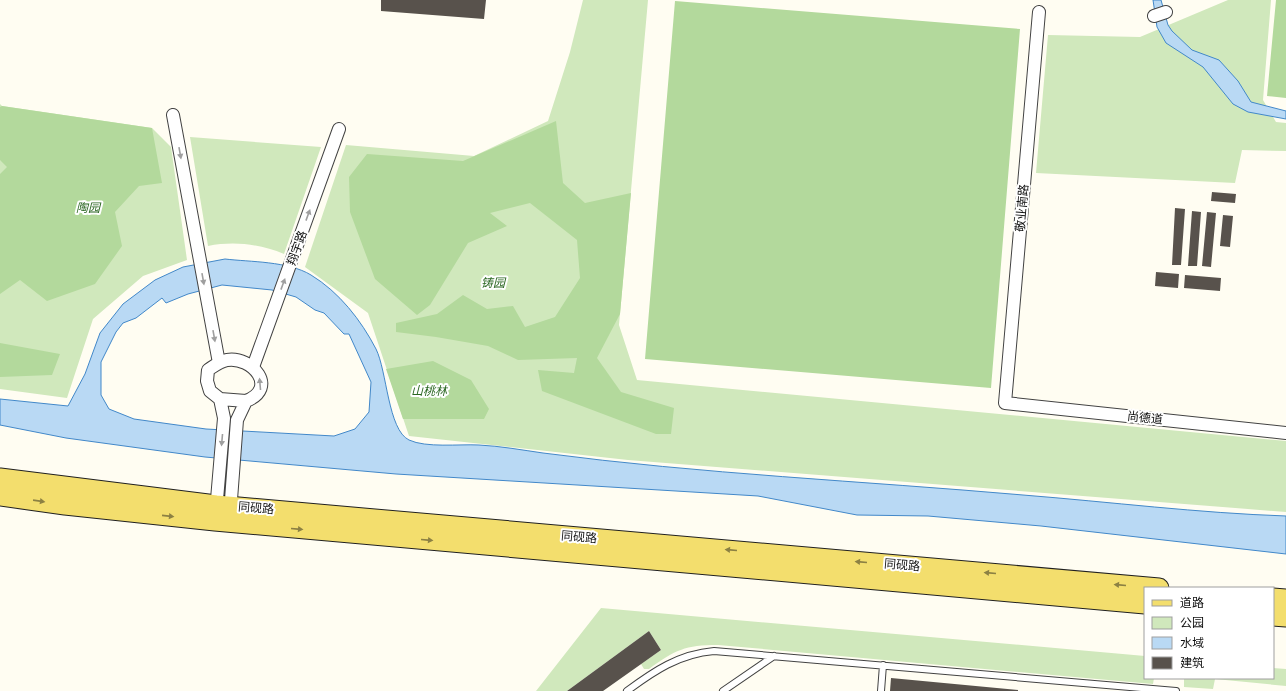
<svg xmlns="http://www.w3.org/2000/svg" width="1286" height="691" font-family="Bitter,'Noto Sans SC',serif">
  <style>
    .green { fill: #d0e8bc }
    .forest { fill: #b3d99c }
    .water { fill: #b9d9f4; stroke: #4288c9; fill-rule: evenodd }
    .building { fill: #58524c }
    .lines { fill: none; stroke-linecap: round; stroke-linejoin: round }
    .lane-casing { stroke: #424242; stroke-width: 8 }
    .street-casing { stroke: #424242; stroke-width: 14 }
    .primary-casing { stroke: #202020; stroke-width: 21 }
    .lane { stroke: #fff; stroke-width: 6 }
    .street { stroke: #fff; stroke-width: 12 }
    .primary { stroke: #f3de6d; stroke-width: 19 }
    .oneway { fill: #9f9f9f }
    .oneway2 { fill: #8c8143 }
    .labels { text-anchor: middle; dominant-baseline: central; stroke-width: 4; stroke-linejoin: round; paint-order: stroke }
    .park-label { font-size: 12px; font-style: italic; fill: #2a6621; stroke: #fff }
    .street-label { font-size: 12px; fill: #0f0f0f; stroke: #fff }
  </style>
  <rect width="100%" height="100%" fill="#fffdf2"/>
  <path class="green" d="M 583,0 L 648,0 L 619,325 L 637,380 L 1286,441 L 1286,512 L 628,460 L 409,436 L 368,313 L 305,267 L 346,145 L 474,156 L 548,121 L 570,52 Z
    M 1228,0 L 1271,0 L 1263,100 L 1276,122 L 1286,123 L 1286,151 L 1242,150 L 1235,183 L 1036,173 L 1048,35 L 1140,37 Z
    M 0,104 L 2,106 L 152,128 L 171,147 L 187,260 L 143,276 L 93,319 L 67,398 L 0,389 Z
    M 190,137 L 321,147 L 284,254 C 260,244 234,241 208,246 Z
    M 601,608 L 1145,656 L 1145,678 L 1154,678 L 1153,684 L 718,645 C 685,645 675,650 649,669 L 644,669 L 641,664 L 661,650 L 649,631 L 567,691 L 536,691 Z
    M 1273,668 L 1286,669 L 1286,686 L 1215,679 L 1213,689 L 1184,687 L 1184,678 L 1273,678 Z"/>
  <path class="forest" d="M 1276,0 L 1286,0 L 1286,98 L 1267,96 Z
    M 675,1 L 1020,29 L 991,388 L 645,359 Z
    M 2,106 L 152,128 L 162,183 L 139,186 L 115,212 L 122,246 L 95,284 L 47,301 L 20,280 L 0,294 L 0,174 L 7,167 L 0,160 L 0,107 Z
    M 556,121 L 563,183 L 585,203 L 631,193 L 620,314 L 597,358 L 621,392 L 674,408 L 671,434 L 656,434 L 542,391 L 538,370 L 574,373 L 577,358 L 518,360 L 488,346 L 436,337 L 396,332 L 396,323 L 437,314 L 463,295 L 487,309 L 513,306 L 525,327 L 555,317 L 580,278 L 577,240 L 530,203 L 490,213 L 507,226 L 468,243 L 430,305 L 417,315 L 375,279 L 350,212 L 349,177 L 367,154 L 463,161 Z
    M 0,343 L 60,354 L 52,375 L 0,377 Z
    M 433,361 L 471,380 L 489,409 L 484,419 L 403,419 L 386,369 Z"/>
  <path class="water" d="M 1153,0 L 1161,0 L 1168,25 L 1172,31 L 1192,50 L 1219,60 L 1238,81 L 1251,102 L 1286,111 L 1286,119 L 1248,112 L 1233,104 L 1203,67 L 1166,43 L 1157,27 Z
    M 225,259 C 250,262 288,261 311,275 C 339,292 361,320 376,349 C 387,371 388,430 409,440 C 426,448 459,444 479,445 C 500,446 522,450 543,453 C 702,474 863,481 1023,495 C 1111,502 1198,513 1286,516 L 1286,554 L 1041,526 L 928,516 L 857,515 L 758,496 L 396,474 L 205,457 L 66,438 L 0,425 L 0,399 L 68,406 L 85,374 L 100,333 L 123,304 L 155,280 L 183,267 ZM 222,285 L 272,290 L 296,297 L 315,310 L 324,313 L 344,334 L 349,334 L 371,382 L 369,412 L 355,429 L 334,436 L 206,429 L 134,419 L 109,409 L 101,395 L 101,362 L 116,332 L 123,323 L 136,318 L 162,298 L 166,303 L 188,294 Z"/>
  <path class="building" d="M 381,0 L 486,0 L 484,19 L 381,11 Z
    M 1212,192 L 1236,194 L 1235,203 L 1211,201 Z
    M 1175,208 L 1185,209 L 1181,265 L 1172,265 Z
    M 1192,211 L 1201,212 L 1197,266 L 1188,266 Z
    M 1207,212 L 1216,213 L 1211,267 L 1202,266 Z
    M 1223,215 L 1233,216 L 1230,247 L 1220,246 Z
    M 1156,272 L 1179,274 L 1178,288 L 1155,286 Z
    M 1185,275 L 1221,278 L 1220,291 L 1184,288 Z
    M 649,631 L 661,650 L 603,691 L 567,691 Z
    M 891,678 L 1018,690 L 1018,691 L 890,691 Z"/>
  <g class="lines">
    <defs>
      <path id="lane" d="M 627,691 C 654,671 679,654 714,651 L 1176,691
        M 723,691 L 774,656
        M 881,691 L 883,665"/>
      <path id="street" d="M 1039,12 L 1005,403 L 1286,433
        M 1154,16 L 1166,12
        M 173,115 L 219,363
        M 253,367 L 339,129
        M 220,399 L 246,401
        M 216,511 L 224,418 L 220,399 L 210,391 L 207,381 L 208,370 C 214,366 220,361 227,360 C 252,356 279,388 246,401 L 237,420 L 230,513"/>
      <path id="primary" d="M 0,478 L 216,505 L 1159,588
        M 0,496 L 65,505 L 215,521 L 1145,604
        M 1273,598 L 1286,599
        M 1273,616 L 1286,617"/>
    </defs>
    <use href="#lane" class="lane-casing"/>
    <use href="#street" class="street-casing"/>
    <use href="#primary" class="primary-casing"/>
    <use href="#lane" class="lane"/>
    <use href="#street" class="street"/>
    <use href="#primary" class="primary"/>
  </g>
  <defs><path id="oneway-solid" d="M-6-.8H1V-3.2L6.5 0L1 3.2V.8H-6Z"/></defs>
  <g class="oneway">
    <use href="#oneway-solid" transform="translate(180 153) rotate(80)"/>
    <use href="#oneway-solid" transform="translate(308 215) rotate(-70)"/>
    <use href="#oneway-solid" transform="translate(203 279) rotate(80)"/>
    <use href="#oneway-solid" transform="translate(283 284) rotate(-70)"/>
    <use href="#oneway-solid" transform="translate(214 336) rotate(80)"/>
    <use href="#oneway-solid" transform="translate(260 384) rotate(-95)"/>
    <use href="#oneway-solid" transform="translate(222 440) rotate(95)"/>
  </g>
  <g class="oneway2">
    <use href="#oneway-solid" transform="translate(39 501) rotate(8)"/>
    <use href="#oneway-solid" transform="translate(168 516) rotate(6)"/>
    <use href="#oneway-solid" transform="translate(297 529) rotate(5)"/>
    <use href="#oneway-solid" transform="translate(427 540) rotate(5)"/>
    <use href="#oneway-solid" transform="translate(731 550) rotate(-175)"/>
    <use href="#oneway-solid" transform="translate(861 562) rotate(-175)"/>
    <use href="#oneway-solid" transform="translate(990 573) rotate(-175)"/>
    <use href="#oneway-solid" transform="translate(1120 585) rotate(-175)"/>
  </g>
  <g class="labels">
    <g class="park-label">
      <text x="88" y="208">陶园</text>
      <text x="493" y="283">铸园</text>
      <text x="429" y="391">山桃林</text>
    </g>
    <g class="street-label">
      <text transform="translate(1022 208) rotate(-85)">敬业南路</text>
      <text transform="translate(297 248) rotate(-70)">翔宇路</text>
      <text transform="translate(1145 418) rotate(6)">尚德道</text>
      <text transform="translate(256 508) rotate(5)">同砚路</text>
      <text transform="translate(579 537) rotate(5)">同砚路</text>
      <text transform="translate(902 565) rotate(5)">同砚路</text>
    </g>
  </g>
  <rect x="1144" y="587" width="130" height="92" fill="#ffffff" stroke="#9f9f9f"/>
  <rect x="1152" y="600" width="20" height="6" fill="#f3de6d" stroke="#9f9f9f"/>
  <text x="1180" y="607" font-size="12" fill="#0f0f0f">道路</text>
  <rect x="1152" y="617" width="20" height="12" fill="#d0e8bc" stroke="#9f9f9f"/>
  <text x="1180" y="627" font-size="12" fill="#0f0f0f">公园</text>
  <rect x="1152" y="637" width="20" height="12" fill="#b9d9f4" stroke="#9f9f9f"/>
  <text x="1180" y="647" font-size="12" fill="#0f0f0f">水域</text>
  <rect x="1152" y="657" width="20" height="12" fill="#58524c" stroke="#9f9f9f"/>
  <text x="1180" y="667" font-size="12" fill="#0f0f0f">建筑</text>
</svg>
